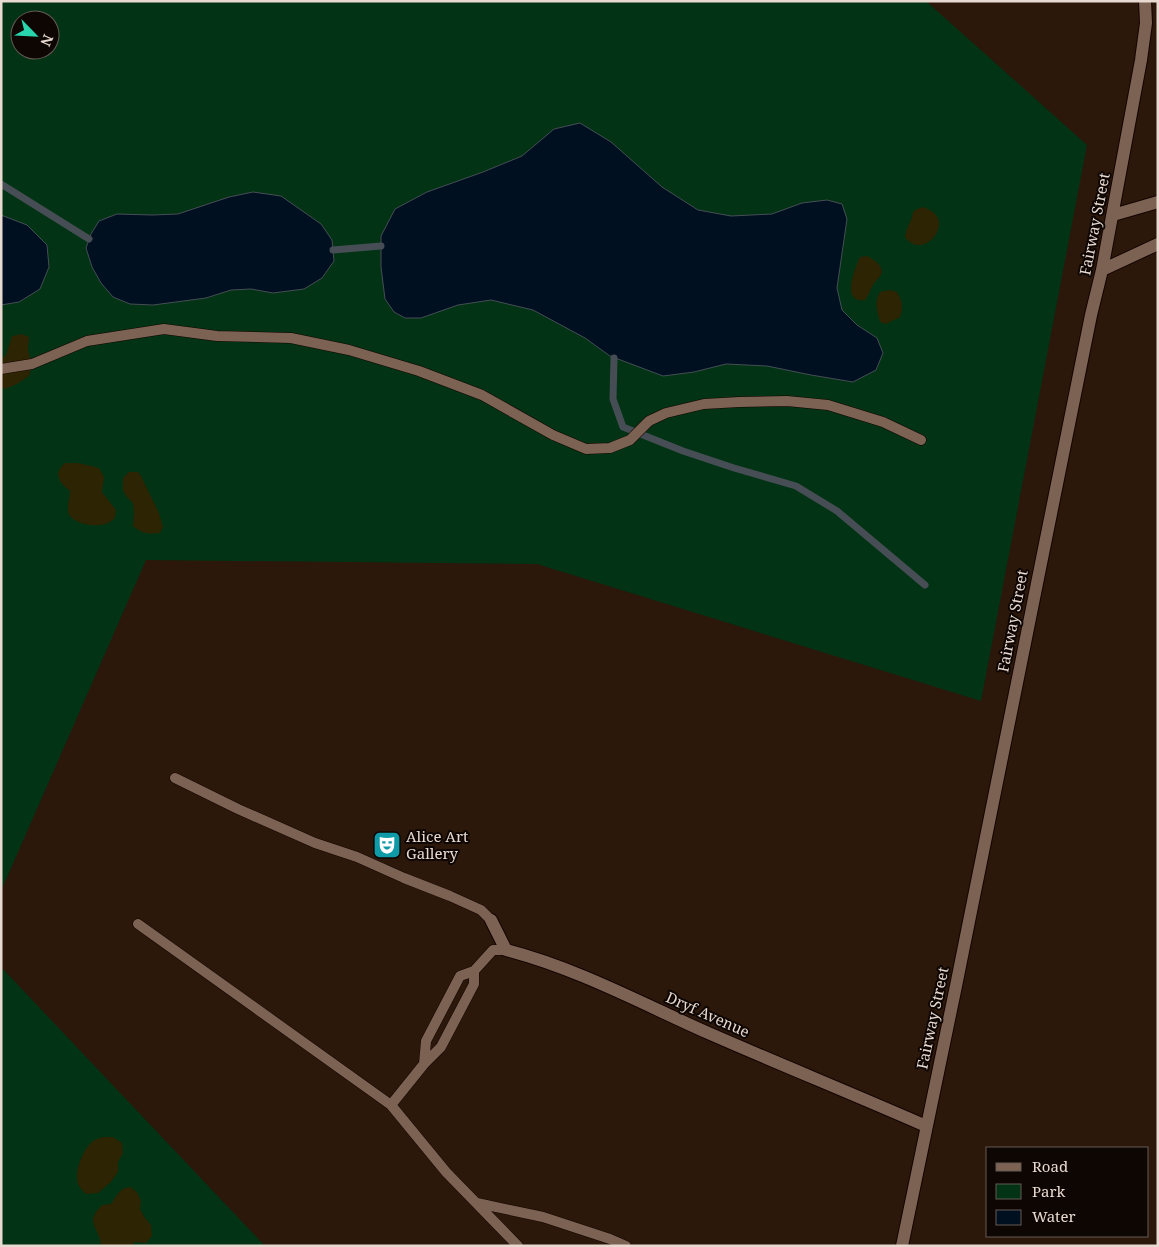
<svg xmlns="http://www.w3.org/2000/svg" width="1159" height="1247" font-family="'Noto Serif',serif">
  <style>
    .green { fill: #023314; fill-rule: evenodd }
    .sand { fill: #2c2403 }
    .water { fill: #001020; stroke: #464d55 }
    .lines { fill: none; stroke-linecap: round; stroke-linejoin: round }
    .stream { stroke: #464d55; stroke-width: 7 }
    .service-casing { stroke: #140300; stroke-width: 11 }
    .minor-casing { stroke: #140300; stroke-width: 14 }
    .service { stroke: #7b6253; stroke-width: 10 }
    .minor { stroke: #7b6253; stroke-width: 12 }
    .labels { text-anchor: middle; dominant-baseline: central; stroke-width: 4; stroke-linejoin: round; paint-order: stroke }
    .street-label { font-size: 15px; fill: #e8dad1; stroke: #0e0603 }
    .poi-label { font-size: 15px; fill: #e8dad1; stroke: #0e0603; text-anchor: start }
  </style>
  <rect width="100%" height="100%" fill="#2c180b"/>
  <path class="green" d="M 1,1 L 926,1 L 1087,145 L 981,701 L 537,564 L 146,560 L 1,891 ZM 20,20 L 50,20 L 50,50 L 20,50 Z
    M 1,967 L 265,1246 L 1,1246 Z"/>
  <path class="sand" d="M 923,207 C 927,209 931,210 934,213 C 951,228 921,260 905,237 C 906,228 912,221 913,212 L 917,209 Z
    M 867,256 C 873,259 885,266 881,275 C 879,278 875,281 873,285 C 870,290 869,295 865,300 C 840,304 855,268 860,257 Z
    M 890,290 L 897,292 C 902,301 904,307 900,317 L 886,324 L 880,322 C 877,311 874,302 880,292 Z
    M 22,334 L 29,337 L 28,350 L 32,364 L 29,376 L 17,384 L 5,389 L 1,387 L 1,359 L 6,355 L 12,336 Z
    M 65,463 L 78,463 L 99,468 L 104,477 L 102,492 L 116,510 C 115,512 116,515 115,517 C 108,531 70,526 68,511 C 67,505 70,497 70,491 C 60,483 52,474 65,463 Z
    M 129,472 L 138,472 L 141,476 L 159,513 L 163,527 L 160,533 C 147,534 143,534 133,526 L 134,513 L 133,503 L 126,496 L 123,490 L 123,478 Z
    M 103,1137 L 113,1137 L 122,1143 L 123,1153 L 118,1162 L 118,1172 L 111,1182 L 98,1193 L 86,1194 C 83,1191 80,1188 78,1184 C 74,1172 82,1151 92,1142 C 94,1140 99,1138 103,1137 Z
    M 130,1187 L 137,1192 L 141,1201 L 140,1209 L 145,1218 L 151,1225 L 152,1236 L 146,1243 L 135,1242 L 132,1246 L 101,1246 C 100,1227 83,1224 102,1205 L 111,1204 C 117,1196 119,1188 130,1187 Z"/>
  <path class="water" d="M 580,123 L 611,142 L 662,187 L 698,210 L 731,216 L 772,214 L 802,203 L 827,200 L 842,204 L 847,219 L 837,288 L 842,310 L 857,325 L 877,338 L 883,353 L 876,370 L 853,382 L 811,375 L 767,366 L 726,364 L 694,372 L 663,376 L 610,356 L 585,338 L 533,310 L 491,300 L 458,305 L 421,318 L 405,318 L 394,312 L 385,299 L 381,267 L 381,236 L 395,209 L 427,192 L 483,172 L 522,156 L 554,129 Z
    M 253,192 L 281,196 L 321,224 L 332,240 L 334,261 L 322,278 L 304,289 L 273,293 L 251,289 L 231,290 L 206,298 L 153,305 L 130,304 L 113,297 L 101,283 L 92,267 L 86,248 L 91,234 L 99,221 L 117,214 L 152,215 L 178,214 L 229,197 Z
    M 1,215 L 27,225 L 47,245 L 49,267 L 40,289 L 19,302 L 1,305 Z"/>
  <g class="lines">
    <path class="stream" d="M 1,184 L 89,239
      M 333,250 L 381,246
      M 614,358 L 613,399 L 623,427 L 683,451 L 734,468 L 796,486 L 837,511 L 925,585"/>
    <defs>
      <path id="service" d="M 1,369 L 32,364 L 87,341 L 164,329 L 217,336 L 291,338 L 349,350 L 419,371 L 482,395 L 553,435 L 586,449 L 610,448 L 630,440 L 649,421 L 666,413 L 704,404 L 739,402 L 787,401 L 828,405 L 883,422 L 921,440
        M 175,778 L 238,809 L 315,843 L 357,857 L 404,878 L 450,896 L 481,910 L 491,920
        M 138,924 L 391,1105
        M 474,971 L 474,984 L 441,1047 L 424,1064 L 391,1105 L 446,1172 L 518,1246
        M 424,1064 L 426,1041 L 460,976 L 474,971 L 493,950 L 506,950
        M 477,1203 L 543,1217 L 610,1239 L 626,1246"/>
      <path id="minor" d="M 1113,215 L 1158,202
        M 1102,270 L 1158,244
        M 491,920 L 506,950 C 576,968 641,1003 706,1032 C 779,1064 853,1094 926,1126
        M 902,1246 L 956,986 L 1091,315 L 1102,270 L 1141,60 L 1146,23 L 1145,1"/>
    </defs>
    <use href="#service" class="service-casing"/>
    <use href="#minor" class="minor-casing"/>
    <use href="#service" class="service"/>
    <use href="#minor" class="minor"/>
  </g>
  <defs>
    <symbol id="theatre-square" viewBox="-11 -11 22 22"><rect x="-9" y="-9" width="18" height="18" rx="4" fill="#0f9aa8" stroke="#0e0603"/><path d="M-5-5.5Q0-4 5-5.5V0Q5 5 0 6Q-5 5-5 0ZM-3.3-2.5H-1v1.5H-3.3ZM1-2.5H3.3v1.5H1ZM-2.8 1Q0 5.5 2.8 1Z" fill="#fff"/></symbol>
  </defs>
  <g fill-rule="evenodd">
    <use href="#theatre-square" x="371" y="829" width="32" height="32"/>
  </g>
  <g class="labels">
    <g class="street-label">
      <text transform="translate(1094 224) rotate(-79)">Fairway Street</text>
      <text transform="translate(1012 621) rotate(-79)">Fairway Street</text>
      <text transform="translate(708 1014) rotate(24)">Dryf Avenue</text>
      <text transform="translate(932 1018) rotate(-78)">Fairway Street</text>
    </g>
    <g class="poi-label">
      <text x="406" y="836">Alice Art<tspan x="406" dy="17">Gallery</tspan></text>
    </g>
  </g>
  <rect width="1159" height="1247" fill="none" stroke="#e8dad1" stroke-width="5"/>
  <rect x="986" y="1147" width="162" height="90" fill="#0e0603" stroke="#655b55"/>
  <rect x="996" y="1163" width="25" height="8" fill="#7b6253" stroke="#655b55"/>
  <text x="1032" y="1172" font-size="15" fill="#e8dad1">Road</text>
  <rect x="996" y="1184" width="25" height="15" fill="#023314" stroke="#655b55"/>
  <text x="1032" y="1197" font-size="15" fill="#e8dad1">Park</text>
  <rect x="996" y="1210" width="25" height="15" fill="#001020" stroke="#655b55"/>
  <text x="1032" y="1222" font-size="15" fill="#e8dad1">Water</text>
  <g transform="translate(35 35) rotate(114)"><circle r="24" fill="#0e0603" stroke="#655b55"/>
  <path d="M0-4L9 19L0 12L-9 19Z" fill="#28d5ad"/>
  <text y="-8" font-size="14" font-weight="bold" text-anchor="middle" fill="#e8dad1">N</text>
  </g>
</svg>
